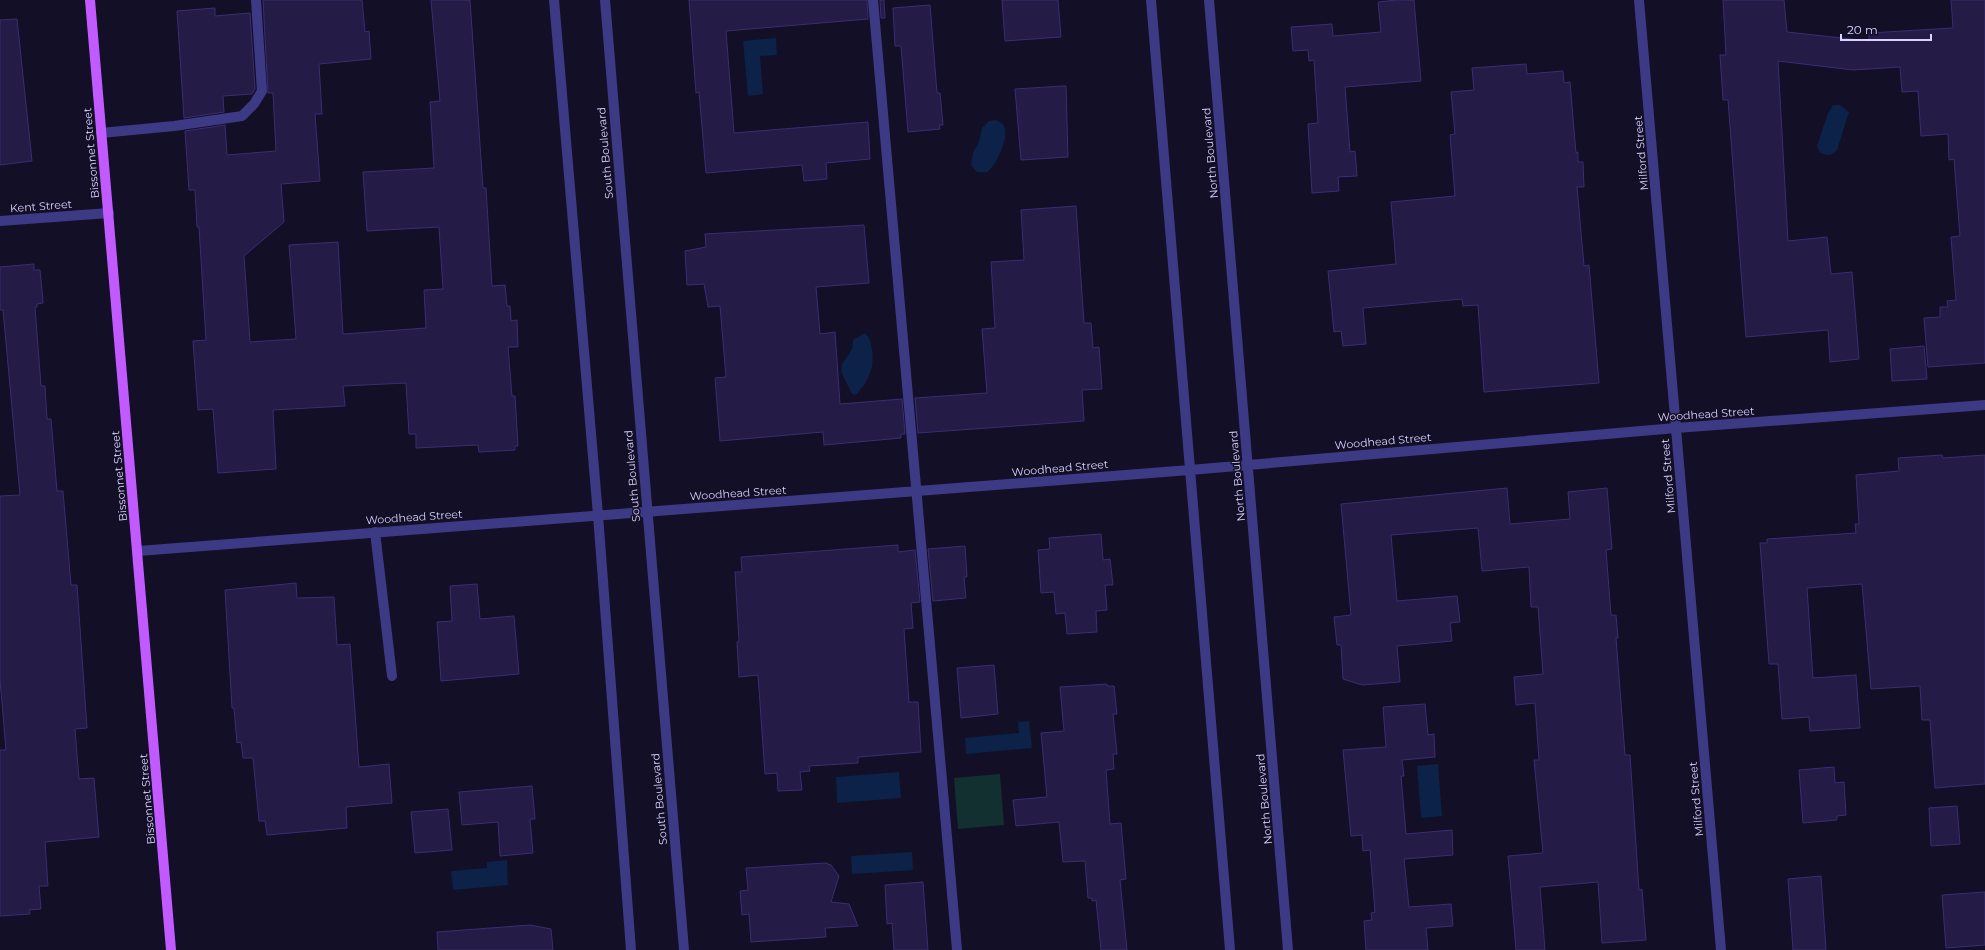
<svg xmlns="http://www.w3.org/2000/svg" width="1985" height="950" font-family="Montserrat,sans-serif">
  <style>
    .green { fill: #12302f }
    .water { fill: #0c2248 }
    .building { fill: #241b47; stroke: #3b2d73 }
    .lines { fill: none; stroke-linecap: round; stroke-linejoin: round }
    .minor { stroke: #3d3a85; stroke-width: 10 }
    .major { stroke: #c25bff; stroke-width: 10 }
    .labels { text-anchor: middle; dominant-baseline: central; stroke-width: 3; stroke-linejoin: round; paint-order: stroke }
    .street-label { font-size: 11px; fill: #d9d4ff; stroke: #130f26 }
  </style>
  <rect width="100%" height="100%" fill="#130f26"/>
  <path class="green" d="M 1000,774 L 1004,825 L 958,829 L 954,778 Z"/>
  <path class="water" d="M 776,38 L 777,55 L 760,56 L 763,94 L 748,96 L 743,41 Z
    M 1833,105 L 1840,105 L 1849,112 L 1837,150 C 1831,156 1828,156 1820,153 L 1817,146 L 1828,113 Z
    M 996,120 C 999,122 1003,123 1004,126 C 1010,135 996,167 987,172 C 984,173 980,172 977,172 L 971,165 L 973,152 L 979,142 L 982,128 L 989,121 Z
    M 865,333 C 870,338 871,343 872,350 C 875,369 868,381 856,395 L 852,394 L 841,372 L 842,364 L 852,349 L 853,340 Z
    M 1029,721 L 1032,748 L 966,754 L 965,738 L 1019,733 L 1018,722 Z
    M 1438,764 L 1442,816 L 1421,818 L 1417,766 Z
    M 899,772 L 901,798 L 837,803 L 836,777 Z
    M 912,852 L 913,870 L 852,874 L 851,856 Z
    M 507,860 L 508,885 L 453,890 L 451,871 L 487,868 L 487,862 Z"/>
  <path class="building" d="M 263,0 L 362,0 L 365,32 L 369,31 L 371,59 L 319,64 L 322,114 L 315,114 L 320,181 L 281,184 L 284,222 L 244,256 L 250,342 L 296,339 L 289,245 L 338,242 L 343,334 L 426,328 L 424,290 L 443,289 L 439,227 L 367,231 L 363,172 L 434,168 L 430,102 L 440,101 L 431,0 L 470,0 L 483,188 L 486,188 L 492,286 L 505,285 L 507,306 L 510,306 L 511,321 L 517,320 L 518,347 L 508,347 L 512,396 L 515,396 L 518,446 L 515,446 L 515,450 L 479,452 L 478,445 L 416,448 L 416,434 L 409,434 L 406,383 L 343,386 L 345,406 L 273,410 L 276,469 L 218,473 L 213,409 L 198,410 L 193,341 L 206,340 L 199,227 L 197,227 L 195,190 L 189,190 L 185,131 L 225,125 L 227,155 L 276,151 L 273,93 L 268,93 Z
    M 689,0 L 867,0 L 868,19 L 726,31 L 734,133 L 868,122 L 870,159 L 826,163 L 827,179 L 804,181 L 802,165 L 706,173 L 699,92 L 696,93 Z
    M 880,0 L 884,0 L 885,18 L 881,18 Z
    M 1002,0 L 1058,0 L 1061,37 L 1005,41 Z
    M 1397,0 L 1414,0 L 1421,81 L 1345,87 L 1350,152 L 1355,151 L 1357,176 L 1338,177 L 1339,191 L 1312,193 L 1308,124 L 1318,123 L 1314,60 L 1309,61 L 1308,50 L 1293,51 L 1291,27 L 1332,24 L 1333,36 L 1381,32 L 1378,2 Z
    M 1723,0 L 1784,0 L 1787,32 L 1869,41 L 1869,33 L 1953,28 L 1951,0 L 1985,0 L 1985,363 L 1928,367 L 1924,318 L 1940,317 L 1940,307 L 1948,307 L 1947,301 L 1956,300 L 1951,237 L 1960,236 L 1954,159 L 1949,160 L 1948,134 L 1921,136 L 1918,91 L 1902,92 L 1900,67 L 1853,70 L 1778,61 L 1788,241 L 1827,237 L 1831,274 L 1852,272 L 1859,359 L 1830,362 L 1828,330 L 1746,337 L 1728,100 L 1723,100 L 1720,55 L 1726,55 Z
    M 930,5 L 937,93 L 940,93 L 943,125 L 939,125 L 940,129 L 908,132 L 901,46 L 895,46 L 893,8 Z
    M 215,8 L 215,16 L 250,13 L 255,89 L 252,94 L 223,96 L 224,112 L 184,118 L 177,11 Z
    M 17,19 L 32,161 L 0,165 L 0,20 Z
    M 1526,64 L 1527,74 L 1563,71 L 1564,83 L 1570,82 L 1576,153 L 1578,152 L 1578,162 L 1583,162 L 1584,187 L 1577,187 L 1584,266 L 1589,265 L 1599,383 L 1484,392 L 1478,305 L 1463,306 L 1462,299 L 1363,308 L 1366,344 L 1343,346 L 1341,331 L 1334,332 L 1328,271 L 1396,264 L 1391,202 L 1455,196 L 1450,135 L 1455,134 L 1451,92 L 1474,90 L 1472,68 Z
    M 1063,86 L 1066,86 L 1068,157 L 1021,160 L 1015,89 Z
    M 1076,206 L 1084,323 L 1091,323 L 1093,348 L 1099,347 L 1102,389 L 1082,390 L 1084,421 L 918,433 L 915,398 L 987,393 L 982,329 L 995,328 L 991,262 L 1024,260 L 1021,210 Z
    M 864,225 L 869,283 L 816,287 L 820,334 L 835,332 L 840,404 L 902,399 L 905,434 L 901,434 L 901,438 L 824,445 L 823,432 L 720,441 L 715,378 L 726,377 L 720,306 L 708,307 L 704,284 L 687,285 L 685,251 L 706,247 L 705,234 Z
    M 34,264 L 34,270 L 40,270 L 43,301 L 43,303 L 37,304 L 37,307 L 35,307 L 41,386 L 45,386 L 47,419 L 51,419 L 57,491 L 63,491 L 71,585 L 77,585 L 87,728 L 75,729 L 79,779 L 94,778 L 99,837 L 45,842 L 48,886 L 39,886 L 41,909 L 29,910 L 30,914 L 0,916 L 0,750 L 6,750 L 0,680 L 0,496 L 20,495 L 3,310 L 0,310 L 0,267 Z
    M 1924,346 L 1927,379 L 1892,381 L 1890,349 Z
    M 1942,455 L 1943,458 L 1985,455 L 1985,784 L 1935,788 L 1930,720 L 1922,720 L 1920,686 L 1871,689 L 1862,584 L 1807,588 L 1813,678 L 1856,675 L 1860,728 L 1810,731 L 1809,717 L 1782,719 L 1778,664 L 1769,664 L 1760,543 L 1767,543 L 1767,539 L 1856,533 L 1855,524 L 1859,524 L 1856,475 L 1899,471 L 1898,458 Z
    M 1507,488 L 1510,524 L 1570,519 L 1568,492 L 1607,488 L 1612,549 L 1606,550 L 1611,615 L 1616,615 L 1618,638 L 1616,638 L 1625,755 L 1630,755 L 1639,890 L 1642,889 L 1646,940 L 1602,943 L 1598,882 L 1540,887 L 1545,950 L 1516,950 L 1508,856 L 1543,853 L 1534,760 L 1539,760 L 1535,703 L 1516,705 L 1514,677 L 1543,674 L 1538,607 L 1531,607 L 1529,567 L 1482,571 L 1478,528 L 1391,535 L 1397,601 L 1457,596 L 1460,622 L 1450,623 L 1452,641 L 1397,646 L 1400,682 L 1362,685 L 1343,679 L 1341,645 L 1337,645 L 1334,617 L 1351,615 L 1341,504 Z
    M 1101,534 L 1103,560 L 1110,559 L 1113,585 L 1105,585 L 1107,610 L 1096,611 L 1097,632 L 1067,634 L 1065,613 L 1056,614 L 1054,592 L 1041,593 L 1038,550 L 1050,549 L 1049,538 Z
    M 898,545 L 898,552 L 915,550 L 920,602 L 911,603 L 913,628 L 904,629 L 909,702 L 918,702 L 921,752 L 858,757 L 858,763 L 809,766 L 810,771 L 800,772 L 802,790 L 778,791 L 777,773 L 765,774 L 758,675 L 739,677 L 737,642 L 739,641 L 735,572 L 742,572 L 741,557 Z
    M 965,546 L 967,577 L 964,577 L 966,598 L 933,601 L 928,549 Z
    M 296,583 L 297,598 L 334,597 L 337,645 L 350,644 L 359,767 L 389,764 L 392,803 L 346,807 L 347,828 L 267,835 L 265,821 L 259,821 L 253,758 L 243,758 L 241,742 L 237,743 L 234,708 L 232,708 L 225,590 Z
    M 477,584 L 480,619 L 514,616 L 519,674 L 441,681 L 437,622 L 452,621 L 450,586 Z
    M 994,665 L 998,714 L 961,718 L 957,668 Z
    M 1107,684 L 1107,686 L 1114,686 L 1117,714 L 1113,714 L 1117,754 L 1113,754 L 1114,769 L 1106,770 L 1110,824 L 1121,823 L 1126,879 L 1120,880 L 1127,950 L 1101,950 L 1096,900 L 1092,901 L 1092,898 L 1088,898 L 1085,861 L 1063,862 L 1059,822 L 1016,826 L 1013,800 L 1047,797 L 1041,733 L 1064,731 L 1060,687 Z
    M 1425,704 L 1428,735 L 1434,734 L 1435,757 L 1402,760 L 1404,776 L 1401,776 L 1406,834 L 1452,830 L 1453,855 L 1404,859 L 1409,907 L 1451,904 L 1453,926 L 1426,928 L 1428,950 L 1366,950 L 1364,921 L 1372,920 L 1371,913 L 1375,912 L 1370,850 L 1363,851 L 1362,835 L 1351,836 L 1343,750 L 1386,747 L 1383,707 Z
    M 1834,767 L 1835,783 L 1844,782 L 1846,815 L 1837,816 L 1837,820 L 1803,823 L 1799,770 Z
    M 532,786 L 535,819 L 530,819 L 533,853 L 500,856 L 498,822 L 462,825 L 459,792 Z
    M 1957,806 L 1960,844 L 1931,846 L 1929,808 Z
    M 448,809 L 452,850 L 415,853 L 411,812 Z
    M 825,863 L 831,865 L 839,876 L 831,902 L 849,904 L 858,926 L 825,928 L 826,937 L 751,942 L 749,914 L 742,915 L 740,891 L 748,890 L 746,868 Z
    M 1821,876 L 1826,950 L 1793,950 L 1788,879 Z
    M 923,882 L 928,950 L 894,950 L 892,923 L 887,924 L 885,885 Z
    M 1985,892 L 1985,945 L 1946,948 L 1942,895 Z
    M 530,925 L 551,929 L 553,950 L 438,950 L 437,932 Z"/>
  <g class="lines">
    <path class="minor" d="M 554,0 L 598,515 L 631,950
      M 605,0 L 684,950
      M 873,0 L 957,950
      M 1151,0 L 1230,950
      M 1209,0 L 1288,950
      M 1639,0 L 1721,950
      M 101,133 L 174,126 L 242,116 L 254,104 L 262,91 L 256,0
      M 0,221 L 109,213
      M 375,532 L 392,676
      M 138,551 L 1190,470 L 1676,428 L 1985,405"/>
    <path class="major" d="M 90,0 L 171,950"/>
  </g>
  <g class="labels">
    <g class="street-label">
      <text transform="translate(91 153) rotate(-95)">Bissonnet Street</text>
      <text transform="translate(605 153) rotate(-95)">South Boulevard</text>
      <text transform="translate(1210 153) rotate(-95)">North Boulevard</text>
      <text transform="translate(1641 153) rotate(-95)">Milford Street</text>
      <text transform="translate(41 206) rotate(-4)">Kent Street</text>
      <text transform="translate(1706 414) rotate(-4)">Woodhead Street</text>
      <text transform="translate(1383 441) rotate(-5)">Woodhead Street</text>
      <text transform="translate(1060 468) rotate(-5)">Woodhead Street</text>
      <text transform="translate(119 476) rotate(-95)">Bissonnet Street</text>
      <text transform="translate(632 476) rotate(-95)">South Boulevard</text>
      <text transform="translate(1237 476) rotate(-95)">North Boulevard</text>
      <text transform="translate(1668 476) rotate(-95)">Milford Street</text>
      <text transform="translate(738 493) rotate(-4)">Woodhead Street</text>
      <text transform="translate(414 517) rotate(-4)">Woodhead Street</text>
      <text transform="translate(147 799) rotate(-95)">Bissonnet Street</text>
      <text transform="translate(659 799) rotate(-95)">South Boulevard</text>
      <text transform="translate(1264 799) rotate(-95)">North Boulevard</text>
      <text transform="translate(1696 799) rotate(-95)">Milford Street</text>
    </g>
  </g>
  <path d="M1841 34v6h90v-6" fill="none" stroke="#d9d4ff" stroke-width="2"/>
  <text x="1847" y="34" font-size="12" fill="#d9d4ff" stroke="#130f26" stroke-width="3" paint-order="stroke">20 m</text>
</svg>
